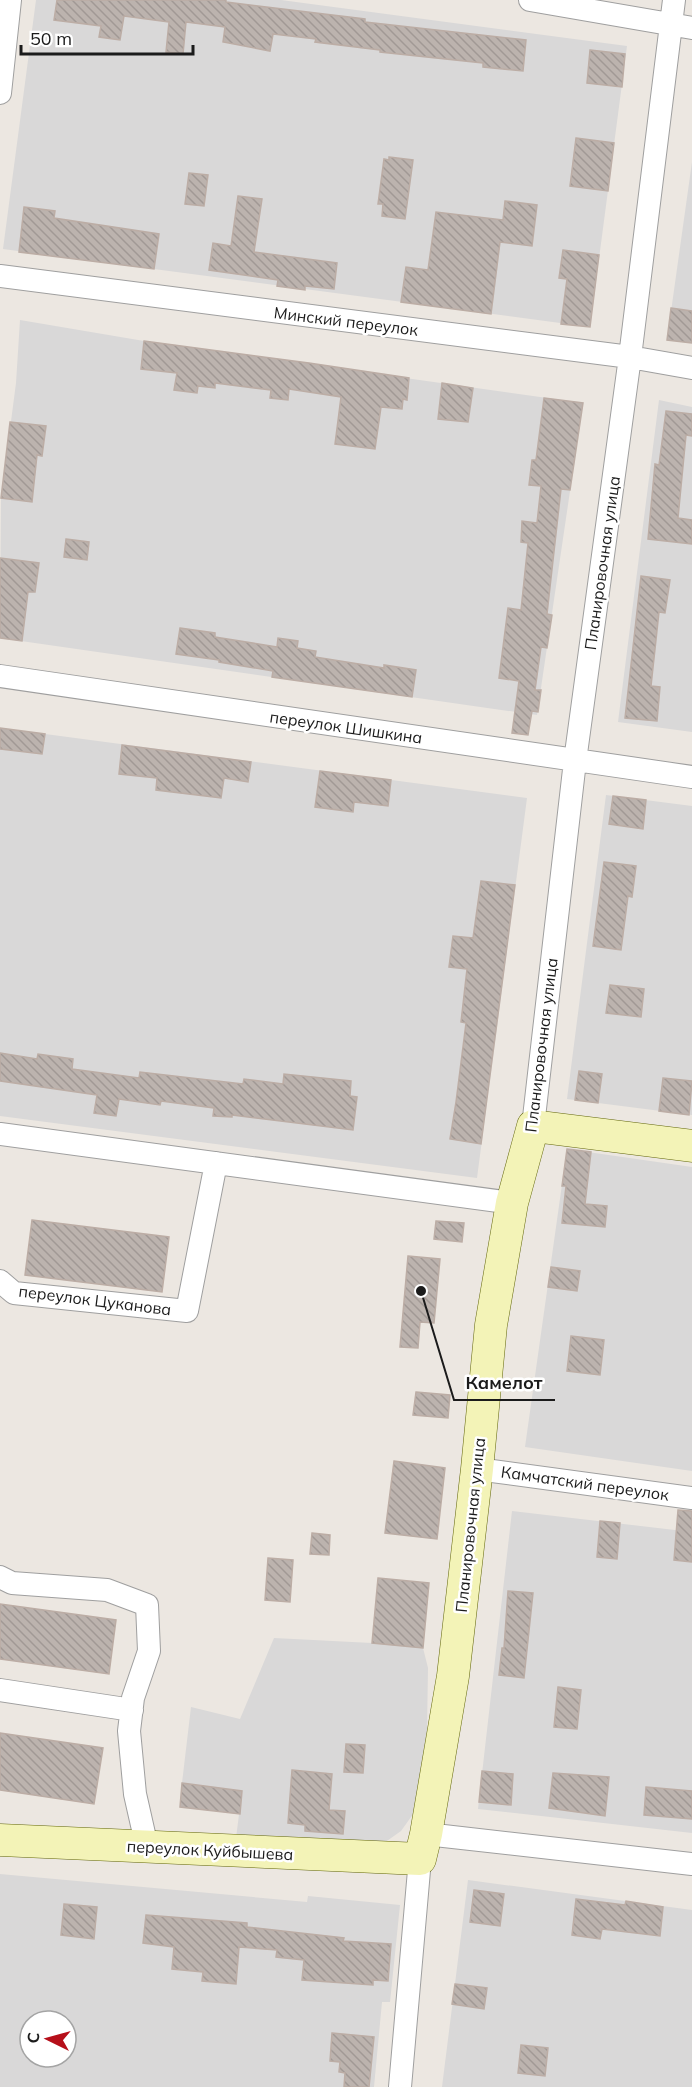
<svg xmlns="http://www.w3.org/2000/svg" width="692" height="2087" font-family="Mulish,sans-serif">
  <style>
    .residential { fill: #d9d8d8; fill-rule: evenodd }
    .building { fill: url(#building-back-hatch); stroke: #bcada5; stroke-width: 1.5 }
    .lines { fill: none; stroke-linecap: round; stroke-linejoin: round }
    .minor-casing { stroke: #9f9f9f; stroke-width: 24 }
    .secondary-casing { stroke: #63670d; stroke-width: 33 }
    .minor { stroke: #fff; stroke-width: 22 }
    .secondary { stroke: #f3f3b7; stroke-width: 32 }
    .labels { text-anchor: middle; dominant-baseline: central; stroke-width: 5; stroke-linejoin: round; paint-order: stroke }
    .street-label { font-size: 16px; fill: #1b1b1b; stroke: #fff }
    .leader { fill: none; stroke: #1b1b1b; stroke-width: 2 }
    .callout-dot { fill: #1b1b1b; stroke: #fff; stroke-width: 2 }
    .callout-label { font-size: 18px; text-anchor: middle; font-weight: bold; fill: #1b1b1b; stroke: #fff; stroke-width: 5; stroke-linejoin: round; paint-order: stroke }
  </style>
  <defs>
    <pattern id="building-back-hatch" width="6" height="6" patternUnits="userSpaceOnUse" patternTransform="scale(1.5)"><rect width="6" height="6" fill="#bcb3ae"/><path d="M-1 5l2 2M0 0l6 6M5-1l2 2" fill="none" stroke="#a19995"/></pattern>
  </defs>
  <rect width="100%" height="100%" fill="#ece7e1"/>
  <path class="residential" d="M 36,0 L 281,0 L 627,46 L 590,327 L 3,249 Z
    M 692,162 L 692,343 L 667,340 Z
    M 20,320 L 144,341 L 309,363 L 391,376 L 583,403 L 537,715 L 0,638 L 1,498 L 16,383 Z
    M 659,400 L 692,407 L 692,732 L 618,722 Z
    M 0,728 L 527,798 L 477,1178 L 0,1116 Z
    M 606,795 L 692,806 L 692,1115 L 567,1099 Z
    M 567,1149 L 692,1167 L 692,1471 L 525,1447 Z
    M 512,1511 L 692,1532 L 692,1833 L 478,1809 Z
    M 274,1638 L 372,1643 L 423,1648 L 428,1668 L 427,1730 L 421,1788 L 416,1810 L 401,1831 L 384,1843 L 236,1838 L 242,1791 L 182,1783 L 191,1707 L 240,1719 Z
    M 0,1874 L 307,1902 L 308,1896 L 400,1905 L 390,2002 L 382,2002 L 374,2087 L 0,2087 ZM 30,2021 L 66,2021 L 66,2057 L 30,2057 Z
    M 468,1880 L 692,1910 L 692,2087 L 442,2087 Z"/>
  <path class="building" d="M 57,0 L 226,0 L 226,2 L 365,19 L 365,22 L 526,40 L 523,71 L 483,67 L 483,63 L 380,52 L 380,50 L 315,42 L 316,39 L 273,34 L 270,51 L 223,42 L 225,27 L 186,22 L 183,54 L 166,52 L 169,22 L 124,16 L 120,40 L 99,37 L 101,26 L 54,20 Z
    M 590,50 L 625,54 L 622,87 L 587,83 Z
    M 576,138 L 614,143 L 608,191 L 570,186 Z
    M 389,157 L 413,160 L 405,219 L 382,216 L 383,204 L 378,204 L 384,159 L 389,160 Z
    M 189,173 L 208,175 L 204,206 L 185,204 Z
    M 238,196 L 262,199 L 254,252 L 337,263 L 334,289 L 305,286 L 305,290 L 277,286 L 278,280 L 209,270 L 213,243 L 231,246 Z
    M 505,201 L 537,205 L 532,246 L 500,242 L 491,314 L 401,302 L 406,267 L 428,270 L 436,212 L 503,220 Z
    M 24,207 L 55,211 L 54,218 L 159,234 L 154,269 L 19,252 Z
    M 563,250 L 599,255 L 590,327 L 561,324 L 567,279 L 559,278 Z
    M 671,308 L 692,311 L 692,343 L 667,340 Z
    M 144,341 L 309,363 L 409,378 L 407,400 L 403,399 L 402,409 L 381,407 L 375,449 L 335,444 L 341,397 L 289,389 L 288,400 L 270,398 L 271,390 L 215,383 L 215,388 L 198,386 L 197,393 L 174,390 L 177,373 L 141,369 Z
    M 442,383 L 473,388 L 468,422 L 438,419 Z
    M 544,398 L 583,403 L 570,490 L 561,489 L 547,614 L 552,615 L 547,648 L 541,647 L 535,690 L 541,690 L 538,712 L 532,711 L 528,735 L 512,733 L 519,681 L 499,678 L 508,608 L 521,610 L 528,543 L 521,542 L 522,521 L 537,523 L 541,486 L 529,485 L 532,460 L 536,460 Z
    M 666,411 L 692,414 L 692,436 L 686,435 L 678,518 L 692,520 L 692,544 L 648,539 L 655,464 L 659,465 Z
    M 10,422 L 46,426 L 42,456 L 37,455 L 32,502 L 1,498 Z
    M 66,539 L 89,542 L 87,560 L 64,557 Z
    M 0,558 L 39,563 L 35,592 L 28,592 L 22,641 L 0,638 Z
    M 641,576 L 670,580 L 665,613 L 659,612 L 651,686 L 660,687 L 657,721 L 625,718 Z
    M 180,628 L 215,633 L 215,637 L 277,647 L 278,638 L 298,641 L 297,648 L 316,651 L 315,657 L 384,668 L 384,665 L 416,670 L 412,697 L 272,677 L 273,671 L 219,662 L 219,660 L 176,654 Z
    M 0,728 L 45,734 L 42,754 L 0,749 Z
    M 122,745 L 251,762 L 248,782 L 224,778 L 221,798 L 156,790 L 157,778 L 119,774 Z
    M 320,771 L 391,780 L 388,806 L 354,802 L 353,812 L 315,807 Z
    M 613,796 L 646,800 L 643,829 L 609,824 Z
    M 604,862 L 636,866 L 632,897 L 628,896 L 621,950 L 593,946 Z
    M 481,881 L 515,885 L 481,1144 L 450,1139 L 456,1102 L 466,1023 L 461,1022 L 467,969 L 449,967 L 453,936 L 473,938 Z
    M 610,985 L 644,989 L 641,1017 L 606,1013 Z
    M 0,1053 L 37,1059 L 38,1054 L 73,1059 L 72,1069 L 139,1078 L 140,1072 L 243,1084 L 244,1079 L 283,1084 L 284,1074 L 351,1081 L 350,1096 L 357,1097 L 353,1130 L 232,1115 L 232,1117 L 213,1116 L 214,1108 L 161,1101 L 160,1105 L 119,1099 L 116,1116 L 94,1113 L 97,1095 L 0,1081 Z
    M 579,1071 L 602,1074 L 598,1103 L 575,1100 Z
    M 663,1078 L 692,1081 L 689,1115 L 659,1111 Z
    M 567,1149 L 591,1152 L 585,1204 L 607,1206 L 605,1227 L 562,1223 L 566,1186 L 562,1186 Z
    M 32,1220 L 169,1237 L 162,1292 L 25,1275 Z
    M 436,1221 L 464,1223 L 462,1242 L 434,1239 Z
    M 408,1256 L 440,1259 L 434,1323 L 420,1322 L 418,1348 L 400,1347 Z
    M 551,1267 L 580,1271 L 577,1291 L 548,1287 Z
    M 571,1336 L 604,1340 L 600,1375 L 567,1371 Z
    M 416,1392 L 450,1395 L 448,1418 L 413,1415 Z
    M 394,1461 L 445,1468 L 437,1539 L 385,1533 Z
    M 678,1510 L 692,1511 L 692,1562 L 674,1560 Z
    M 600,1521 L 620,1523 L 617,1559 L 597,1557 Z
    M 312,1533 L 330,1535 L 329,1555 L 310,1554 Z
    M 268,1558 L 293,1560 L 290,1602 L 265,1600 Z
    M 378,1578 L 429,1583 L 423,1648 L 372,1643 Z
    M 508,1591 L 533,1593 L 524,1678 L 499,1675 L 502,1648 L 504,1648 Z
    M 0,1604 L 116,1620 L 109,1674 L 0,1659 Z
    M 558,1687 L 581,1690 L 577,1729 L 554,1727 Z
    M 0,1733 L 103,1748 L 94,1804 L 0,1790 Z
    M 346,1744 L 365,1745 L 363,1773 L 344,1772 Z
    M 292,1770 L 332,1774 L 329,1810 L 345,1811 L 343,1834 L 305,1831 L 305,1825 L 288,1823 Z
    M 482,1771 L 513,1774 L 511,1805 L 479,1802 Z
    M 553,1773 L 609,1777 L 605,1816 L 549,1808 Z
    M 182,1783 L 242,1791 L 240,1814 L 180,1807 Z
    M 646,1787 L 692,1791 L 692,1819 L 644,1815 Z
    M 474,1890 L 504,1894 L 500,1926 L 470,1922 Z
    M 576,1899 L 625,1905 L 626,1901 L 663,1907 L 660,1936 L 602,1929 L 600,1939 L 572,1935 Z
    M 64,1904 L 97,1907 L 94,1939 L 61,1935 Z
    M 146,1915 L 247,1923 L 247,1927 L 344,1938 L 343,1941 L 391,1944 L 388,1981 L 373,1980 L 373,1985 L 302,1980 L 304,1960 L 276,1957 L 277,1950 L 239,1947 L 236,1984 L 202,1981 L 203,1972 L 172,1969 L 174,1947 L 143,1943 Z
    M 455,1984 L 487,1988 L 484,2009 L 452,2004 Z
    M 332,2033 L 374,2037 L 369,2087 L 344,2087 L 345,2073 L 339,2072 L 340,2062 L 330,2061 Z
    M 521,2045 L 548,2048 L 545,2076 L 518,2073 Z"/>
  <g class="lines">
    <defs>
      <path id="minor" d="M 530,0 L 692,28
        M 0,93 L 10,0
        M 0,276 L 630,357 L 692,368
        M 0,676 L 692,777
        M 533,1126 L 575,761 L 630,357 L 674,0
        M 0,1134 L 512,1203
        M 0,1281 L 14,1293 L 187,1311 L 216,1163
        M 477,1469 L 692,1498
        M 0,1577 L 12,1583 L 107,1590 L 147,1605 L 149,1651 L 133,1698 L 129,1731 L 135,1794 L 147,1847
        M 0,1690 L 132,1710
        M 426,1834 L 692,1864
        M 400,2087 L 420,1859"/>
      <path id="secondary" d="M 0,1840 L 420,1859 L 426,1834 L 453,1676 L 477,1469 L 491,1325 L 512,1203 L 533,1126 L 692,1146"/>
    </defs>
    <use href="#minor" class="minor-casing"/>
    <use href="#secondary" class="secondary-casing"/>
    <use href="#minor" class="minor"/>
    <use href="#secondary" class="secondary"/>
  </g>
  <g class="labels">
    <g class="street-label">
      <text transform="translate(346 321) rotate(7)">Минский переулок</text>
      <text transform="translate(602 563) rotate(-82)">Планировочная улица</text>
      <text transform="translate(346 727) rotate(8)">переулок Шишкина</text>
      <text transform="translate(541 1045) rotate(-83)">Планировочная улица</text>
      <text transform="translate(95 1300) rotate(7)">переулок Цуканова</text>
      <text transform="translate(585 1483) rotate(8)">Камчатский переулок</text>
      <text transform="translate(470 1525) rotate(-84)">Планировочная улица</text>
      <text transform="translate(210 1850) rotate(3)">переулок Куйбышева</text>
    </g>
  </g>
  <path class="leader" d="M421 1291L454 1400H555"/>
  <circle class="callout-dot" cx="421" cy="1291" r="6"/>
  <g class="callout-label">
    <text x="504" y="1389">Камелот</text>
  </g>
  <g transform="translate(48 2039) rotate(275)"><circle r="28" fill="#ffffff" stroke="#a4a4a4" stroke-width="1.5"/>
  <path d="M0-4.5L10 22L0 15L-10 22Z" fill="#b60f1a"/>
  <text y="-9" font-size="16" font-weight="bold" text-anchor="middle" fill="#1b1b1b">С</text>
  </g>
  <path d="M21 45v9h172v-9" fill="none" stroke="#1b1b1b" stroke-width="3"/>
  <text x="30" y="45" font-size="18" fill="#1b1b1b" stroke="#ffffff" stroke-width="4.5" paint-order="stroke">50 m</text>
</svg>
